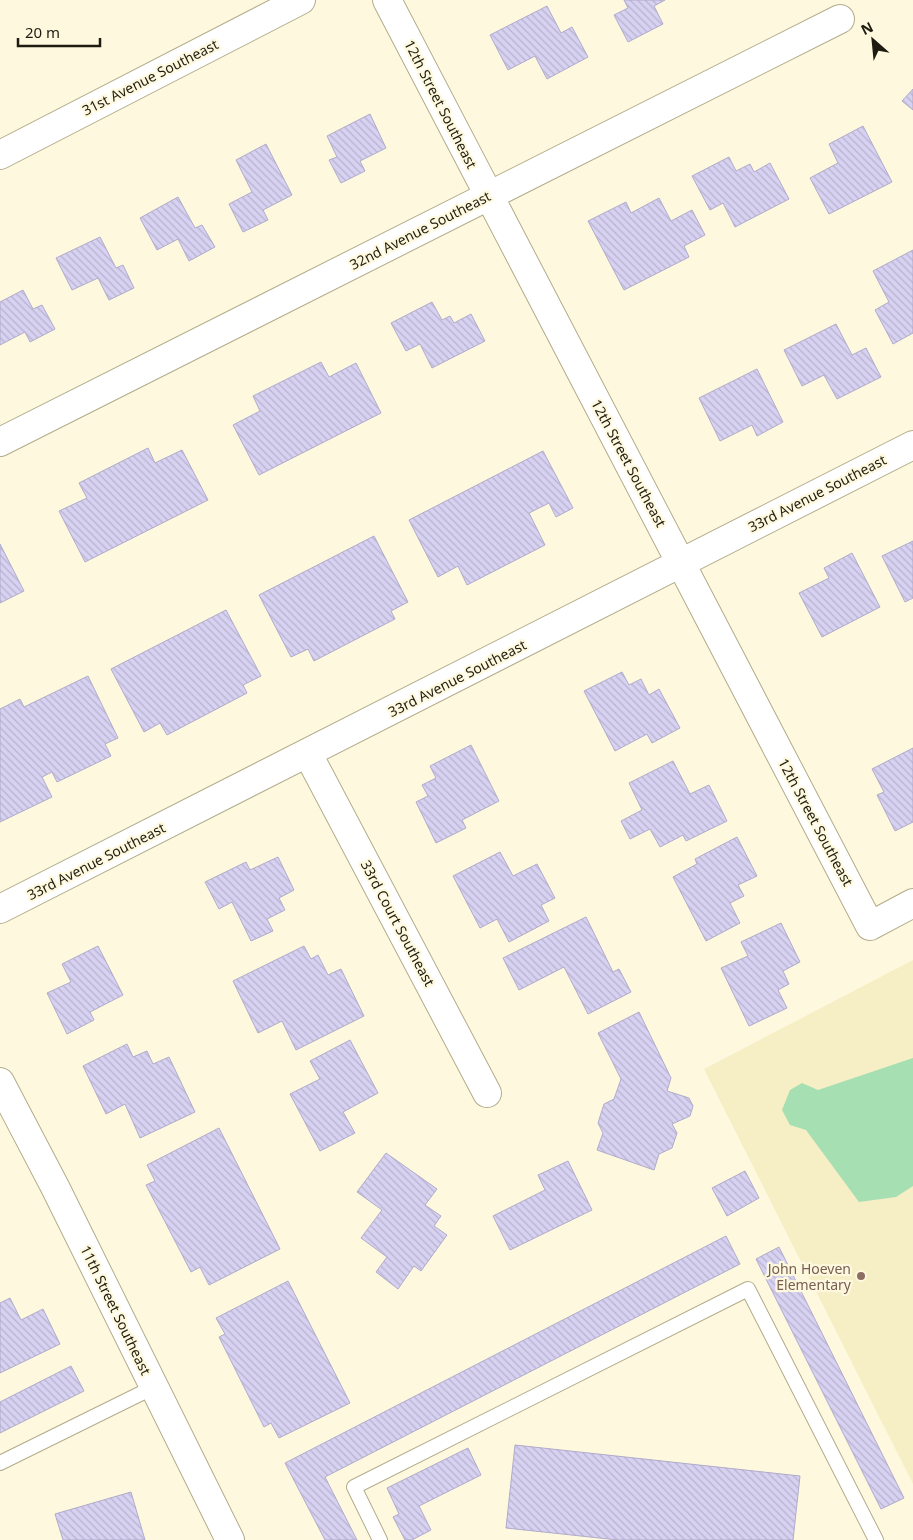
<svg xmlns="http://www.w3.org/2000/svg" width="913" height="1540" font-family="'Noto Sans',sans-serif">
  <style>
    .built { fill: #f6eec5 }
    .park { fill: #a5dfb2 }
    .building { fill: url(#building-back-hatch); stroke: #b0abca }
    .lines { fill: none; stroke-linecap: round; stroke-linejoin: round }
    .service-casing { stroke: #b2ac8c; stroke-width: 16 }
    .minor-casing { stroke: #b2ac8c; stroke-width: 30 }
    .tertiary-casing { stroke: #b2ac8c; stroke-width: 30 }
    .service { stroke: #fff; stroke-width: 14 }
    .minor { stroke: #fff; stroke-width: 28 }
    .tertiary { stroke: #fff; stroke-width: 28 }
    .education-dot { fill: #8d6e63; stroke: #fef9de; stroke-width: 2 }
    .labels { text-anchor: middle; dominant-baseline: central; stroke-width: 4.5; stroke-linejoin: round; paint-order: stroke }
    .street-label { font-size: 14px; fill: #1e1c10; stroke: #fef9de }
    .education-label { font-size: 14px; fill: #785e54; stroke: #fef9de; text-anchor: end }
  </style>
  <defs>
    <pattern id="building-back-hatch" width="6" height="6" patternUnits="userSpaceOnUse" patternTransform="scale(1.25)"><rect width="6" height="6" fill="#d7d1f2"/><path d="M-1 5l2 2M0 0l6 6M5-1l2 2" fill="none" stroke="#b8b3ce"/></pattern>
  </defs>
  <rect width="100%" height="100%" fill="#fef9de"/>
  <path class="built" d="M 913,960 L 913,1484 L 704,1069 Z"/>
  <path class="park" d="M 913,1058 L 913,1186 L 896,1197 L 859,1202 L 806,1130 L 790,1125 L 782,1110 L 790,1090 L 802,1083 L 818,1090 Z"/>
  <path class="building" d="M 624,0 L 665,0 L 654,6 L 663,24 L 628,42 L 614,15 L 628,8 Z
    M 547,6 L 561,33 L 572,27 L 588,57 L 547,79 L 535,56 L 508,70 L 490,35 Z
    M 913,89 L 913,110 L 902,101 Z
    M 370,114 L 386,148 L 360,161 L 365,171 L 341,183 L 329,160 L 337,157 L 327,136 Z
    M 863,126 L 892,182 L 829,214 L 810,178 L 838,163 L 829,144 Z
    M 266,144 L 292,195 L 263,210 L 268,220 L 243,232 L 229,204 L 252,192 L 236,160 Z
    M 729,157 L 736,171 L 750,164 L 754,172 L 770,163 L 789,199 L 735,227 L 723,203 L 710,210 L 692,176 Z
    M 178,197 L 195,228 L 202,225 L 215,247 L 189,261 L 178,239 L 157,250 L 140,218 Z
    M 659,198 L 671,221 L 692,210 L 705,235 L 684,246 L 689,257 L 624,290 L 588,221 L 626,202 L 631,213 Z
    M 100,237 L 116,268 L 123,265 L 134,288 L 109,300 L 98,278 L 72,290 L 56,258 Z
    M 913,250 L 913,333 L 893,344 L 875,310 L 889,302 L 873,271 Z
    M 23,290 L 33,309 L 42,305 L 55,329 L 30,342 L 25,332 L 0,345 L 0,302 Z
    M 432,302 L 442,320 L 450,316 L 454,323 L 471,314 L 485,341 L 432,368 L 420,344 L 406,351 L 391,323 Z
    M 836,324 L 852,355 L 866,348 L 881,377 L 837,399 L 824,375 L 802,386 L 784,350 Z
    M 321,362 L 329,377 L 356,363 L 381,413 L 259,475 L 233,425 L 260,411 L 253,396 Z
    M 757,369 L 783,422 L 757,436 L 752,425 L 720,441 L 699,398 Z
    M 148,448 L 155,463 L 182,450 L 208,500 L 85,562 L 59,511 L 87,498 L 79,483 Z
    M 543,451 L 573,508 L 556,517 L 549,503 L 529,513 L 545,545 L 467,585 L 458,566 L 438,577 L 409,520 Z
    M 374,536 L 408,602 L 391,611 L 395,619 L 314,661 L 308,649 L 291,657 L 259,595 Z
    M 913,541 L 913,598 L 905,602 L 882,556 Z
    M 0,544 L 24,591 L 0,603 Z
    M 852,553 L 880,607 L 822,637 L 799,593 L 829,578 L 824,568 Z
    M 226,610 L 261,676 L 243,685 L 247,693 L 167,735 L 160,723 L 144,732 L 111,669 Z
    M 622,672 L 629,685 L 641,679 L 649,695 L 659,689 L 680,728 L 652,743 L 647,734 L 615,751 L 584,691 Z
    M 88,676 L 118,738 L 105,744 L 111,756 L 57,782 L 52,772 L 42,777 L 52,797 L 0,822 L 0,709 L 20,699 L 24,707 Z
    M 471,745 L 499,801 L 462,820 L 466,828 L 436,843 L 416,802 L 428,796 L 422,785 L 436,778 L 430,766 Z
    M 913,748 L 913,822 L 895,831 L 877,795 L 884,792 L 872,769 Z
    M 673,761 L 690,794 L 709,785 L 727,821 L 686,841 L 683,835 L 660,847 L 650,829 L 630,839 L 621,821 L 642,810 L 629,783 Z
    M 737,837 L 757,876 L 738,885 L 744,896 L 730,903 L 740,923 L 706,941 L 673,877 L 697,864 L 695,859 Z
    M 500,852 L 513,876 L 537,864 L 555,898 L 541,905 L 549,921 L 509,942 L 497,919 L 480,928 L 453,876 Z
    M 278,857 L 294,890 L 279,898 L 285,910 L 267,919 L 273,931 L 251,941 L 232,902 L 219,909 L 205,882 L 246,862 L 250,870 Z
    M 586,917 L 613,972 L 619,969 L 631,992 L 588,1014 L 564,967 L 519,990 L 503,958 Z
    M 781,923 L 800,962 L 783,971 L 789,984 L 778,990 L 787,1008 L 749,1026 L 721,968 L 748,956 L 741,942 Z
    M 98,946 L 123,995 L 90,1012 L 94,1020 L 67,1034 L 47,993 L 71,982 L 62,964 Z
    M 304,946 L 311,959 L 318,955 L 328,975 L 341,969 L 364,1016 L 296,1050 L 282,1021 L 258,1033 L 233,981 Z
    M 639,1012 L 671,1078 L 667,1091 L 689,1098 L 693,1106 L 690,1116 L 672,1124 L 677,1133 L 672,1148 L 659,1154 L 654,1170 L 597,1150 L 603,1133 L 598,1123 L 604,1104 L 614,1099 L 621,1079 L 598,1033 Z
    M 350,1040 L 378,1093 L 343,1112 L 355,1133 L 320,1151 L 290,1094 L 320,1079 L 310,1061 Z
    M 127,1044 L 133,1057 L 147,1051 L 153,1064 L 169,1057 L 195,1112 L 140,1138 L 125,1104 L 106,1114 L 83,1066 Z
    M 219,1128 L 280,1249 L 209,1285 L 200,1267 L 191,1272 L 146,1185 L 155,1181 L 147,1165 Z
    M 386,1153 L 437,1189 L 425,1205 L 441,1216 L 434,1226 L 447,1235 L 421,1271 L 414,1266 L 398,1289 L 376,1272 L 387,1257 L 361,1238 L 382,1210 L 357,1192 Z
    M 568,1161 L 592,1210 L 510,1250 L 493,1216 L 545,1190 L 538,1175 Z
    M 745,1171 L 759,1198 L 727,1216 L 712,1188 Z
    M 726,1236 L 740,1264 L 325,1477 L 357,1540 L 325,1540 L 285,1463 Z
    M 779,1247 L 904,1498 L 881,1509 L 756,1259 Z
    M 288,1281 L 350,1403 L 279,1438 L 271,1423 L 264,1427 L 219,1337 L 225,1334 L 216,1318 Z
    M 10,1298 L 21,1320 L 43,1309 L 60,1344 L 0,1373 L 0,1303 Z
    M 71,1366 L 84,1391 L 0,1433 L 0,1402 Z
    M 515,1445 L 800,1476 L 793,1540 L 618,1540 L 506,1528 Z
    M 468,1448 L 481,1475 L 419,1506 L 431,1530 L 412,1540 L 405,1540 L 393,1517 L 399,1514 L 387,1488 Z
    M 131,1492 L 145,1540 L 63,1540 L 55,1514 Z"/>
  <g class="lines">
    <defs>
      <path id="service" d="M 0,1463 L 154,1387
        M 380,1540 L 354,1487 L 748,1289 L 876,1540"/>
      <path id="minor" d="M 387,0 L 870,926 L 913,903
        M 0,442 L 840,19
        M 308,754 L 487,1093
        M 0,909 L 913,445
        M 0,1082 L 55,1187 L 230,1540"/>
      <path id="tertiary" d="M 0,155 L 301,0"/>
    </defs>
    <use href="#service" class="service-casing"/>
    <use href="#minor" class="minor-casing"/>
    <use href="#tertiary" class="tertiary-casing"/>
    <use href="#service" class="service"/>
    <use href="#minor" class="minor"/>
    <use href="#tertiary" class="tertiary"/>
  </g>
  <circle class="education-dot" cx="861" cy="1276" r="5"/>
  <g class="labels">
    <g class="street-label">
      <text transform="translate(150 77) rotate(-27)">31st Avenue Southeast</text>
      <text transform="translate(441 104) rotate(63)">12th Street Southeast</text>
      <text transform="translate(420 230) rotate(-27)">32nd Avenue Southeast</text>
      <text transform="translate(629 463) rotate(62)">12th Street Southeast</text>
      <text transform="translate(817 493) rotate(-27)">33rd Avenue Southeast</text>
      <text transform="translate(457 678) rotate(-27)">33rd Avenue Southeast</text>
      <text transform="translate(816 822) rotate(62)">12th Street Southeast</text>
      <text transform="translate(96 861) rotate(-27)">33rd Avenue Southeast</text>
      <text transform="translate(398 923) rotate(62)">33rd Court Southeast</text>
      <text transform="translate(116 1310) rotate(64)">11th Street Southeast</text>
    </g>
    <g class="education-label">
      <text x="851" y="1268">John Hoeven<tspan x="851" dy="16">Elementary</tspan></text>
    </g>
  </g>
  <g transform="translate(873 40) rotate(333)" stroke="#fef9de" stroke-width="4" paint-order="stroke">
  <path d="M0-4L9 19L0 12L-9 19Z" fill="#1e1c10"/>
  <text y="-8" font-size="14" font-weight="bold" text-anchor="middle" fill="#1e1c10">N</text>
  </g>
  <path d="M18 38v8h82v-8" fill="none" stroke="#1e1c10" stroke-width="2.5"/>
  <text x="25" y="38" font-size="15" fill="#1e1c10" stroke="#fef9de" stroke-width="4" paint-order="stroke">20 m</text>
</svg>
